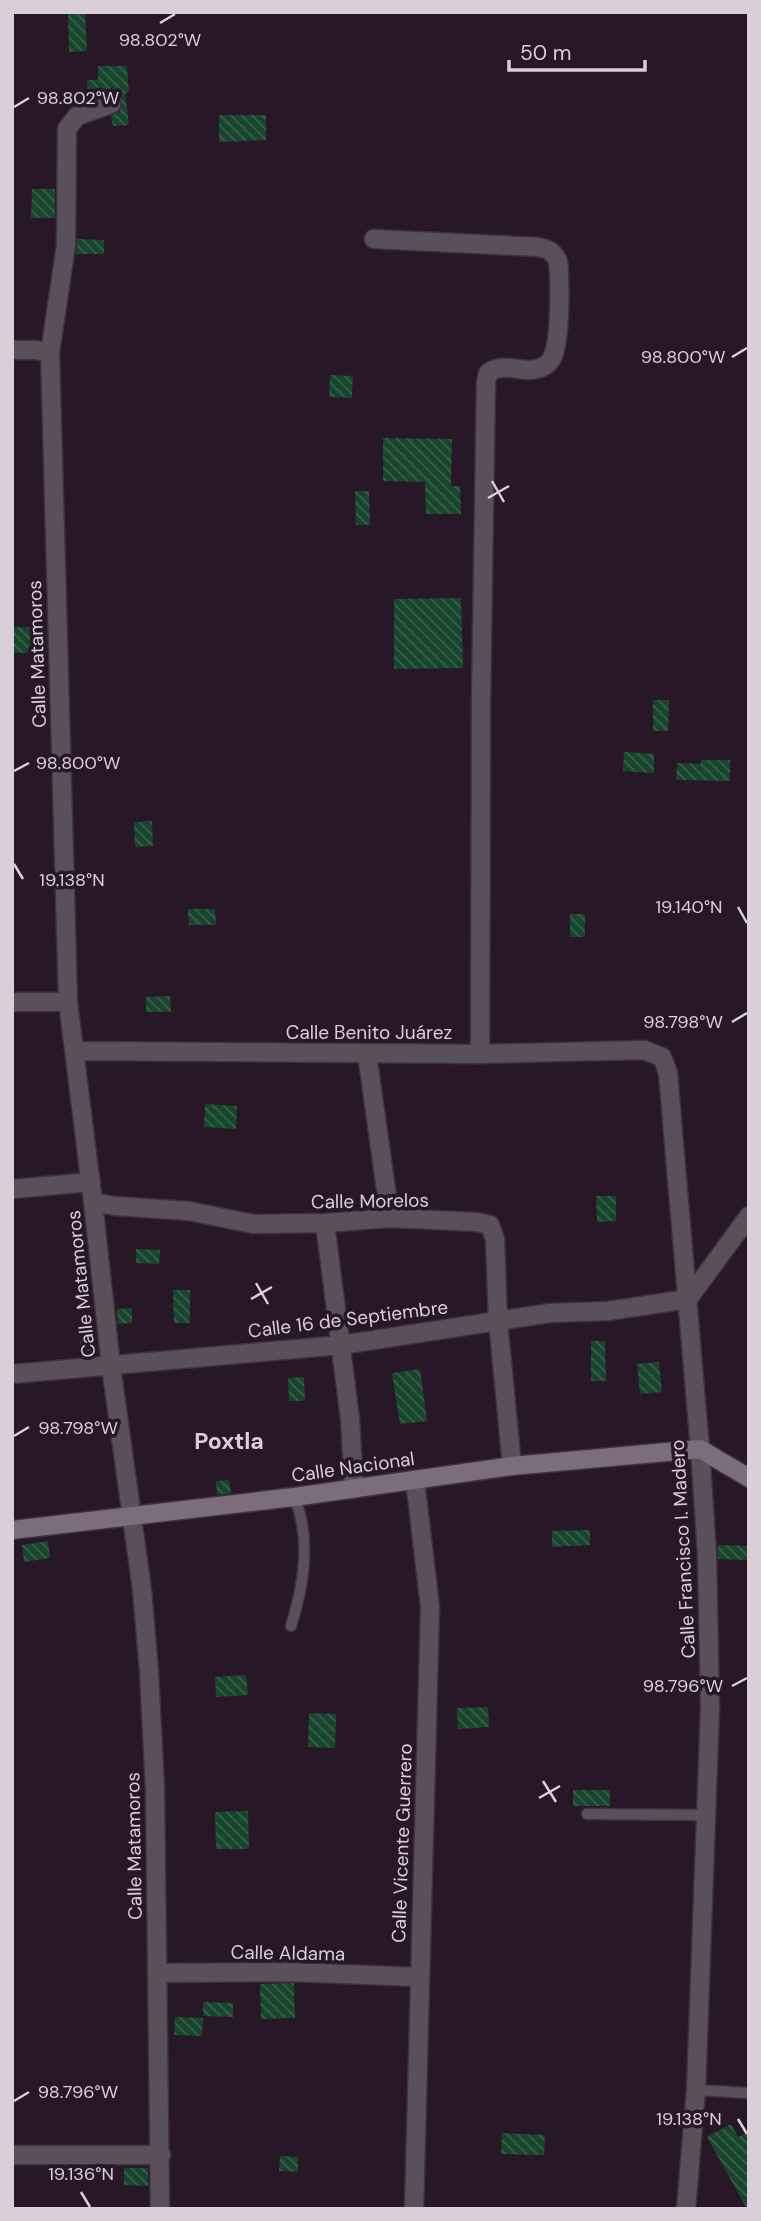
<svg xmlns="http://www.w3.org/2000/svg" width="761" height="2221" font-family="'DM Sans',sans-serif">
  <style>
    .building { fill: url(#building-back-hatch) }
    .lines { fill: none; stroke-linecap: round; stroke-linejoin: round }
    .lane-casing { stroke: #403140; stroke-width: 13 }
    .street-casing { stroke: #403140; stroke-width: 21 }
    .secondary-casing { stroke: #403140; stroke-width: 21 }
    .lane { stroke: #595059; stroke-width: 10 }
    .street { stroke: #595059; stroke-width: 18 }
    .secondary { stroke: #7b6d7a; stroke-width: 18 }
    .ticks { fill: none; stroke: #daced9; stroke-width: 2.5 }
    .labels { text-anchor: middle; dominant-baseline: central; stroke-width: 7; stroke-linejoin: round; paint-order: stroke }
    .street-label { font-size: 19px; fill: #daced9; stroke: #271727 }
    .quarter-label { font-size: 23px; font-weight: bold; fill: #e0c9de; stroke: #271727 }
    .ticks-label { font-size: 18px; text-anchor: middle; fill: #daced9; stroke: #271727; stroke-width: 7; stroke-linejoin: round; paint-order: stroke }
  </style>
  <defs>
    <pattern id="building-back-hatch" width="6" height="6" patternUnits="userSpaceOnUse" patternTransform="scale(1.75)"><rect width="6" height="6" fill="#17462d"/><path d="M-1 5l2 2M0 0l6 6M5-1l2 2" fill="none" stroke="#38604b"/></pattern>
  </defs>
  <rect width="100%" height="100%" fill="#271727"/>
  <path class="building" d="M 68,12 L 85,12 L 87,51 L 69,52 Z
    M 98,66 L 127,66 L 129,93 L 125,93 L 129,125 L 113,126 L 111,116 L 119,112 L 122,105 L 118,95 L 112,93 L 88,94 L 87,80 L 98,80 Z
    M 219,115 L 266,115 L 266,140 L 219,142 Z
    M 32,189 L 55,189 L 55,218 L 31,218 Z
    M 77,239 L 104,240 L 104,254 L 76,254 Z
    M 330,375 L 353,376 L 352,398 L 329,397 Z
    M 383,438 L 452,439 L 451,486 L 460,486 L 461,514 L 426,514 L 425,482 L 383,481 Z
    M 355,491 L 369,491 L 370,525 L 356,525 Z
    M 461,598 L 463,668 L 394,669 L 394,599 Z
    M 12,627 L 46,627 L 47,653 L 12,653 Z
    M 653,700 L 669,700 L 668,731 L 653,731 Z
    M 624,752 L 654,754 L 654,773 L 623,771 Z
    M 701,760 L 730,760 L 730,781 L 676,780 L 677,763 L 701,764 Z
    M 152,821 L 153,846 L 135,847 L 134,822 Z
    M 188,909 L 215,909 L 216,925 L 189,925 Z
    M 570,914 L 585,914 L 585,937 L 570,937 Z
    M 170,996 L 171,1012 L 146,1012 L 146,997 Z
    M 205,1104 L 237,1106 L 236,1129 L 204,1127 Z
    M 596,1196 L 616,1196 L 616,1221 L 597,1222 Z
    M 136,1249 L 160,1250 L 159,1264 L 136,1263 Z
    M 173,1290 L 190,1290 L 190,1323 L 174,1323 Z
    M 132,1308 L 132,1323 L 118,1324 L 117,1309 Z
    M 80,1335 L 96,1336 L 96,1351 L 80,1351 Z
    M 591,1341 L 605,1341 L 606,1381 L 591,1381 Z
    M 659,1362 L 662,1392 L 640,1394 L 637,1364 Z
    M 420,1369 L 427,1421 L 400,1424 L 392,1373 Z
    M 304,1377 L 305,1401 L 289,1401 L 288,1378 Z
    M 229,1480 L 231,1493 L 217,1495 L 216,1481 Z
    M 590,1530 L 590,1545 L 552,1547 L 552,1531 Z
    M 48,1541 L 50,1558 L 24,1562 L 22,1545 Z
    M 718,1545 L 749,1546 L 749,1560 L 718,1559 Z
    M 246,1675 L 248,1695 L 216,1697 L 215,1677 Z
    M 488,1707 L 489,1727 L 458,1729 L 457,1708 Z
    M 309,1713 L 336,1714 L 335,1748 L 308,1747 Z
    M 573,1790 L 610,1790 L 610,1806 L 573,1806 Z
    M 248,1811 L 249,1849 L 216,1849 L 215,1812 Z
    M 294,1983 L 295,2018 L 261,2019 L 260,1984 Z
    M 203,2002 L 233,2003 L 233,2017 L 203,2016 Z
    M 175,2017 L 203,2018 L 202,2036 L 174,2035 Z
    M 731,2124 L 738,2137 L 749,2132 L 749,2209 L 747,2209 L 707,2137 Z
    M 502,2133 L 545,2135 L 544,2155 L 501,2154 Z
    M 280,2156 L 298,2157 L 298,2172 L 279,2171 Z
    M 124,2168 L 148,2168 L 148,2186 L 124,2185 Z"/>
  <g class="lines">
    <defs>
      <path id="lane" d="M 291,1626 C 304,1585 311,1536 294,1497
        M 587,1814 L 706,1815
        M 696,2090 L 749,2093"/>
      <path id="street" d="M 111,104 L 77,116 L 67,129 L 66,245 L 50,353 L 68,1002 L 93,1202 L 111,1366 L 142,1590 L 149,1671 L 155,1790 L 160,2209
        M 374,239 L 538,247 C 548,249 553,251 558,261 C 560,281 561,341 552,358 C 548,366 539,369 530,370 C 515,370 501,363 488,373 L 486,382 L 481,700 L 480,1054
        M 12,350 L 36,350 L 50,353
        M 12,1002 L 68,1002
        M 75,1051 L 480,1054 L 644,1050 L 662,1057 L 668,1073 L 700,1449 L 707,1554 L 710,1708 L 696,2090 L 686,2209
        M 367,1054 L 390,1218
        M 12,1189 L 91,1182
        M 93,1202 L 115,1206 L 189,1211 L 253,1224 L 325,1223 L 390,1218 L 477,1222 L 490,1225 L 495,1239 L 498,1321 L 512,1466
        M 325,1223 L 350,1419 L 354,1489
        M 12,1374 L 341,1345 L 550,1313 L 608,1311 L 688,1299 L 749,1216
        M 157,1973 L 292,1972 L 419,1977
        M 12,2155 L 161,2155
        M 414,2209 L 430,1607 L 415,1480"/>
      <path id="secondary" d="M 12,1530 L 294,1497 L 512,1466 L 700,1449 L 749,1478"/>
    </defs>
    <use href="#lane" class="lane-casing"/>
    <use href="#street" class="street-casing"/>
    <use href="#secondary" class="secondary-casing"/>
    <use href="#lane" class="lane"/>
    <use href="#street" class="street"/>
    <use href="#secondary" class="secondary"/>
  </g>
  <path class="ticks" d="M 160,23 L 175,14M 14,107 L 29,98M 732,357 L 747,348M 492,481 L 504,502M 488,498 L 509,486M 14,771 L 29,763M 14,864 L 23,879M 738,907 L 747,923M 732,1022 L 747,1013M 256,1283 L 268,1304M 251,1299 L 272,1287M 14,1436 L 29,1427M 732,1686 L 747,1678M 543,1781 L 556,1802M 539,1798 L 560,1786M 14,2101 L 29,2092M 738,2119 L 747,2134M 81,2192 L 90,2207"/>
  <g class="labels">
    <g class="street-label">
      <text transform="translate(37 654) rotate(-92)">Calle Matamoros</text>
      <text x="369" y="1032">Calle Benito Juárez</text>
      <text transform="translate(370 1201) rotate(-1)">Calle Morelos</text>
      <text transform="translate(81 1284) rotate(-96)">Calle Matamoros</text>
      <text transform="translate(348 1319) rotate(-7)">Calle 16 de Septiembre</text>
      <text transform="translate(353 1467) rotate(-8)">Calle Nacional</text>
      <text transform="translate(683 1549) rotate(-93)">Calle Francisco I. Madero</text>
      <text transform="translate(402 1843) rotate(-88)">Calle Vicente Guerrero</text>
      <text transform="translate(134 1846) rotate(-91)">Calle Matamoros</text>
      <text transform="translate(288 1953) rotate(1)">Calle Aldama</text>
    </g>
    <g class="quarter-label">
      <text x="229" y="1441">Poxtla</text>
    </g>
  </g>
  <g class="ticks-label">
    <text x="160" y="46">98.802°W</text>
    <text x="78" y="104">98.802°W</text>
    <text x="683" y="363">98.800°W</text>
    <text x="78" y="769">98.800°W</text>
    <text x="72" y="886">19.138°N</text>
    <text x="689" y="913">19.140°N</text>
    <text x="683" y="1028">98.798°W</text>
    <text x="78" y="1434">98.798°W</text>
    <text x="683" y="1692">98.796°W</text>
    <text x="78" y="2098">98.796°W</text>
    <text x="689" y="2125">19.138°N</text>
    <text x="81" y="2180">19.136°N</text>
  </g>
  <rect width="761" height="2221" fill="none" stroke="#daced9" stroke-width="28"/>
  <path d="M509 60v10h136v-10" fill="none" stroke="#daced9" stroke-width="3.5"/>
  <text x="520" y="60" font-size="21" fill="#daced9" stroke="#271727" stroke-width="5" paint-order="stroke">50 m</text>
</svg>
